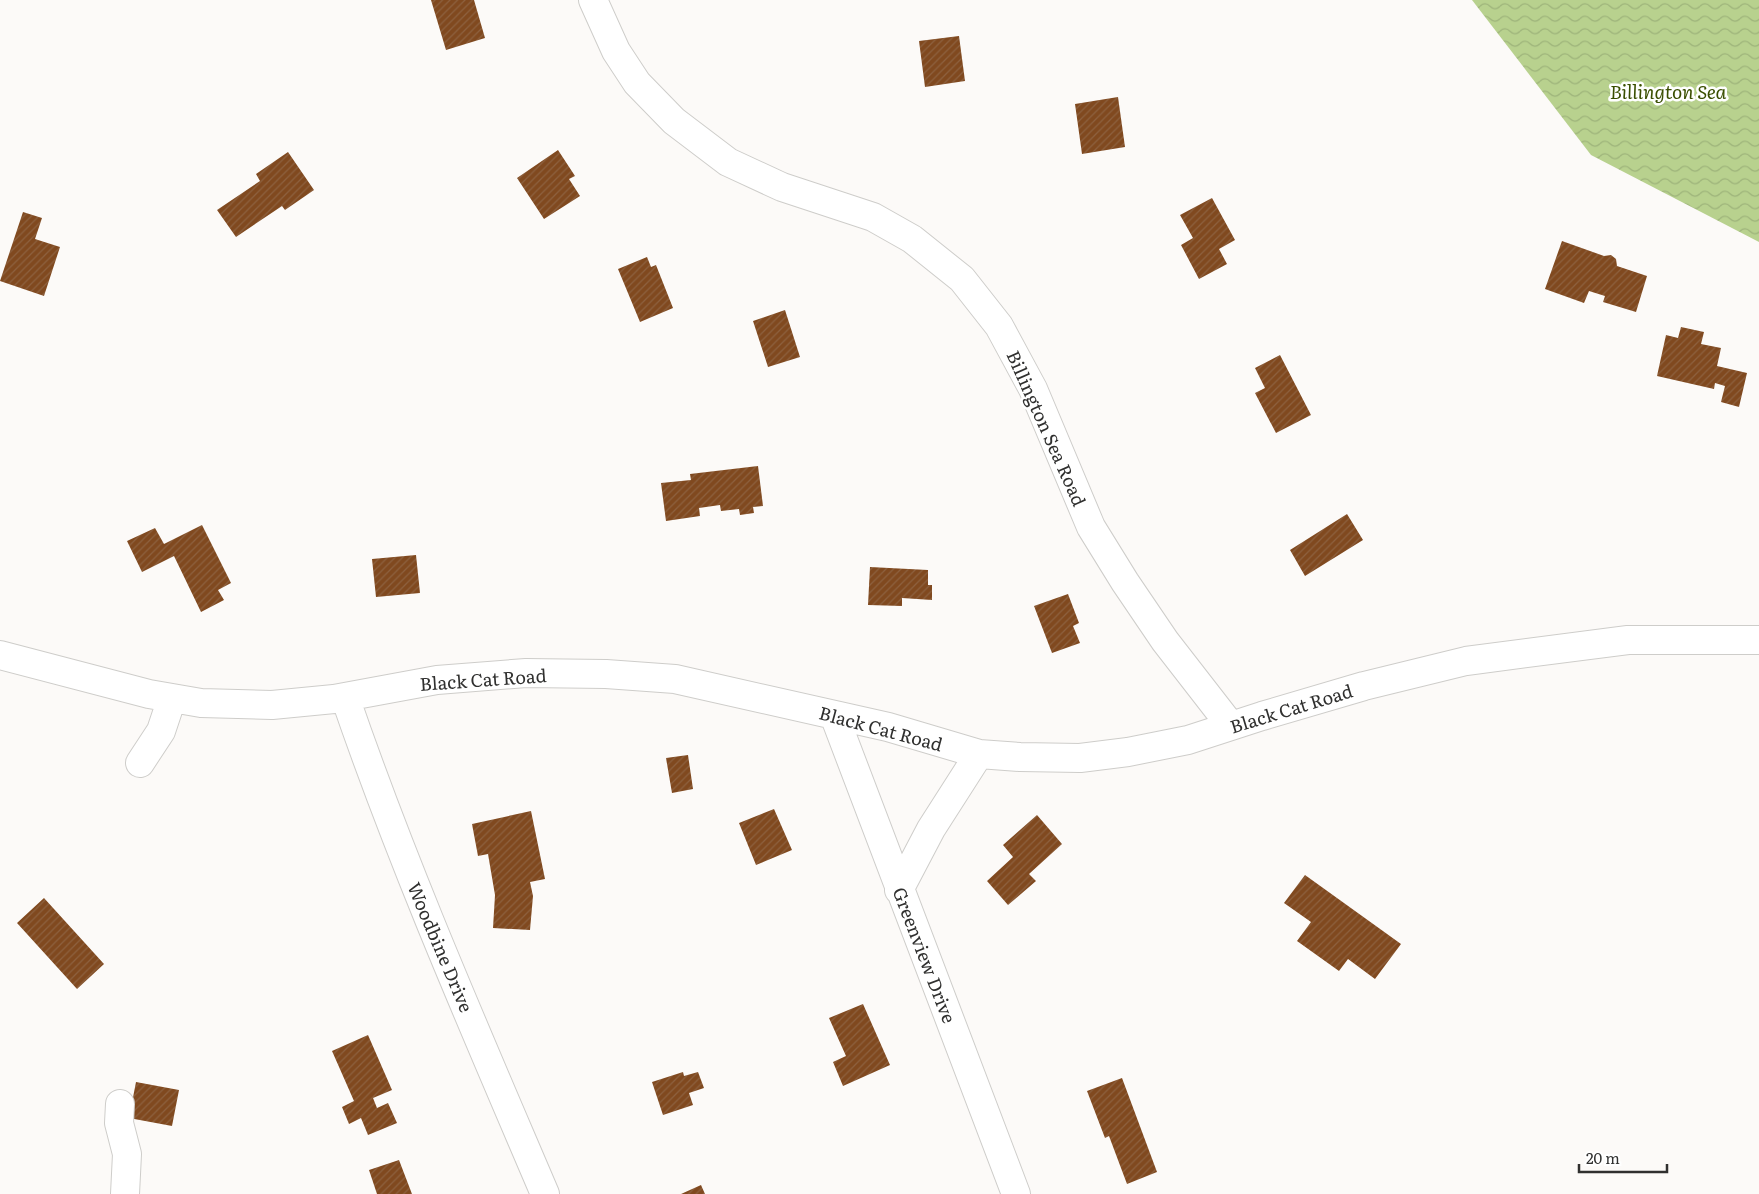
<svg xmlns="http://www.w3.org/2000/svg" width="1759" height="1194" font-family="Literata,serif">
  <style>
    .water { fill: url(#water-waves) }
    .building { fill: url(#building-hatch) }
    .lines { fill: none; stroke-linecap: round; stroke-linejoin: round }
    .minor-casing { stroke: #cecdca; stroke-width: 30 }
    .minor { stroke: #fff; stroke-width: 28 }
    .labels { text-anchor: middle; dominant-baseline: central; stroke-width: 5; stroke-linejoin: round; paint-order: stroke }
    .street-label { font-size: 18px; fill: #30302f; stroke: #fff }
    .water-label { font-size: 19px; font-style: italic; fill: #3a4e01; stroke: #fff }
  </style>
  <defs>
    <pattern id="water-waves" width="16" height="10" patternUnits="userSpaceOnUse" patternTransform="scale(1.25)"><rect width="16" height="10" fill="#b8d18e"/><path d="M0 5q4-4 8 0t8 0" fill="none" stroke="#9eb47b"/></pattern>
    <pattern id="building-hatch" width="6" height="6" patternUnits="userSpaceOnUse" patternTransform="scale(1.25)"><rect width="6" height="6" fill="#80491f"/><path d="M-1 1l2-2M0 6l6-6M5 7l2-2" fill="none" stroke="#8d613f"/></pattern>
  </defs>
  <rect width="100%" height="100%" fill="#fcfaf8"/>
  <path class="water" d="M 1472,0 L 1759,0 L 1759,242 L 1591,155 Z"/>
  <path class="building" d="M 431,0 L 474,0 L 485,38 L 446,50 Z
    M 959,36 L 965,81 L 925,87 L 919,41 Z
    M 1118,97 L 1125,147 L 1082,154 L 1075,104 Z
    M 558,150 L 575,176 L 569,179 L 580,196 L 544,219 L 517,178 Z
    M 288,152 L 314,190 L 285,210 L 282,206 L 236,237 L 217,210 L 260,181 L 256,174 Z
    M 1212,198 L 1235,240 L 1219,249 L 1227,264 L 1199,279 L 1181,245 L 1193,238 L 1180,215 Z
    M 23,212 L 42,218 L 35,239 L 60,247 L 44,296 L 0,281 Z
    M 1562,241 L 1604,256 L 1611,255 L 1616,259 L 1617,266 L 1647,276 L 1636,312 L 1603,302 L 1605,296 L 1589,291 L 1584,303 L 1545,289 Z
    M 647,257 L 651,267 L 656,265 L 673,308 L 640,322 L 618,269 Z
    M 785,310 L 800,357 L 768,367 L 753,321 Z
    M 1681,327 L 1704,332 L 1701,344 L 1721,348 L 1717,366 L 1747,373 L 1739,407 L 1721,402 L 1725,386 L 1715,383 L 1714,389 L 1657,376 L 1666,335 L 1678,338 Z
    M 1280,355 L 1311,415 L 1276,433 L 1255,393 L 1265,388 L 1255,368 Z
    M 758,466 L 763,506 L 753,507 L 754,513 L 740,515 L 739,509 L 721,511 L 720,505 L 699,508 L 700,516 L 666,521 L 661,483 L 691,480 L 690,474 Z
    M 1347,514 L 1363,540 L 1305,576 L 1290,550 Z
    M 202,525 L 231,583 L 218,590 L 224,600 L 201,612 L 174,556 L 142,572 L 127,541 L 155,528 L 164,544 Z
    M 416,555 L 420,593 L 376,597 L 372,559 Z
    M 870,567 L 928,570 L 928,585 L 932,585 L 932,600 L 902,598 L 902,606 L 868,605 Z
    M 1068,594 L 1079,623 L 1073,626 L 1080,643 L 1052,653 L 1034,606 Z
    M 688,755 L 693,789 L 672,793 L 666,758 Z
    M 774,809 L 792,850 L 756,865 L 739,823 Z
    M 531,811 L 545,879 L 530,882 L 533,896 L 530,930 L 493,928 L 495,895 L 488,854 L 478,856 L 472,824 Z
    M 1037,815 L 1062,844 L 1029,874 L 1036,881 L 1008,905 L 987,881 L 1013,857 L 1003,845 Z
    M 1305,875 L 1401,944 L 1375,979 L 1348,959 L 1339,971 L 1297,941 L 1311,922 L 1284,903 Z
    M 44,898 L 104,964 L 77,989 L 17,923 Z
    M 863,1004 L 890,1065 L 843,1086 L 833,1062 L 846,1056 L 829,1018 Z
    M 368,1035 L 392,1090 L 373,1098 L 377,1108 L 388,1103 L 397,1123 L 368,1135 L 361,1118 L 349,1124 L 342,1107 L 354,1101 L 332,1051 Z
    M 683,1072 L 684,1076 L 698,1072 L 704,1088 L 689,1093 L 693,1105 L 663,1115 L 652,1082 Z
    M 1122,1078 L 1157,1172 L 1127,1184 L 1109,1136 L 1105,1138 L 1087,1091 Z
    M 136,1082 L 179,1090 L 172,1126 L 129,1118 Z
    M 399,1160 L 412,1194 L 377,1194 L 369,1170 Z
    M 701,1185 L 705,1194 L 681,1194 Z"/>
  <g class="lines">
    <defs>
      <path id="minor" d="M 593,0 L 616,51 L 637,83 L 674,121 L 728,162 L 782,187 L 873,217 L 912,239 L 962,279 L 999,326 L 1033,389 L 1091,527 L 1125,582 L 1165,641 L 1231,726
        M 0,655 L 149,694 L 201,703 L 272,705 L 334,699 L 437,680 L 526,673 L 606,674 L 675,679 L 888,727 L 979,754 L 1020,757 L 1080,758 L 1128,752 L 1188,740 L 1262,716 L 1364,686 L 1466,661 L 1628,640 L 1759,640
        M 345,697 C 403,866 475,1030 545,1194
        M 834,715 L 1016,1194
        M 140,763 L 161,731 L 172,698
        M 899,890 L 931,829 L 979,754
        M 120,1104 L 119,1123 L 127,1154 L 125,1194"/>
    </defs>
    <use href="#minor" class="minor-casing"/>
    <use href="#minor" class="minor"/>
  </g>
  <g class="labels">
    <g class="street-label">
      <text transform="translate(1047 428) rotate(66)">Billington Sea Road</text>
      <text transform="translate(483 679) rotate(-4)">Black Cat Road</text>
      <text transform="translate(1291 708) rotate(-17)">Black Cat Road</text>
      <text transform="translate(881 728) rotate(15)">Black Cat Road</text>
      <text transform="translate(441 947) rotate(67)">Woodbine Drive</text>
      <text transform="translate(925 955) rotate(69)">Greenview Drive</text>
    </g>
    <g class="water-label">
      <text x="1668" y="91">Billington Sea</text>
    </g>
  </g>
  <path d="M1579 1164v8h88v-8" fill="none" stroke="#30302f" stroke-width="2.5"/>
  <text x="1586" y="1164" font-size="15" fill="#30302f" stroke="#ffffff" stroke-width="4" paint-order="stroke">20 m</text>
</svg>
